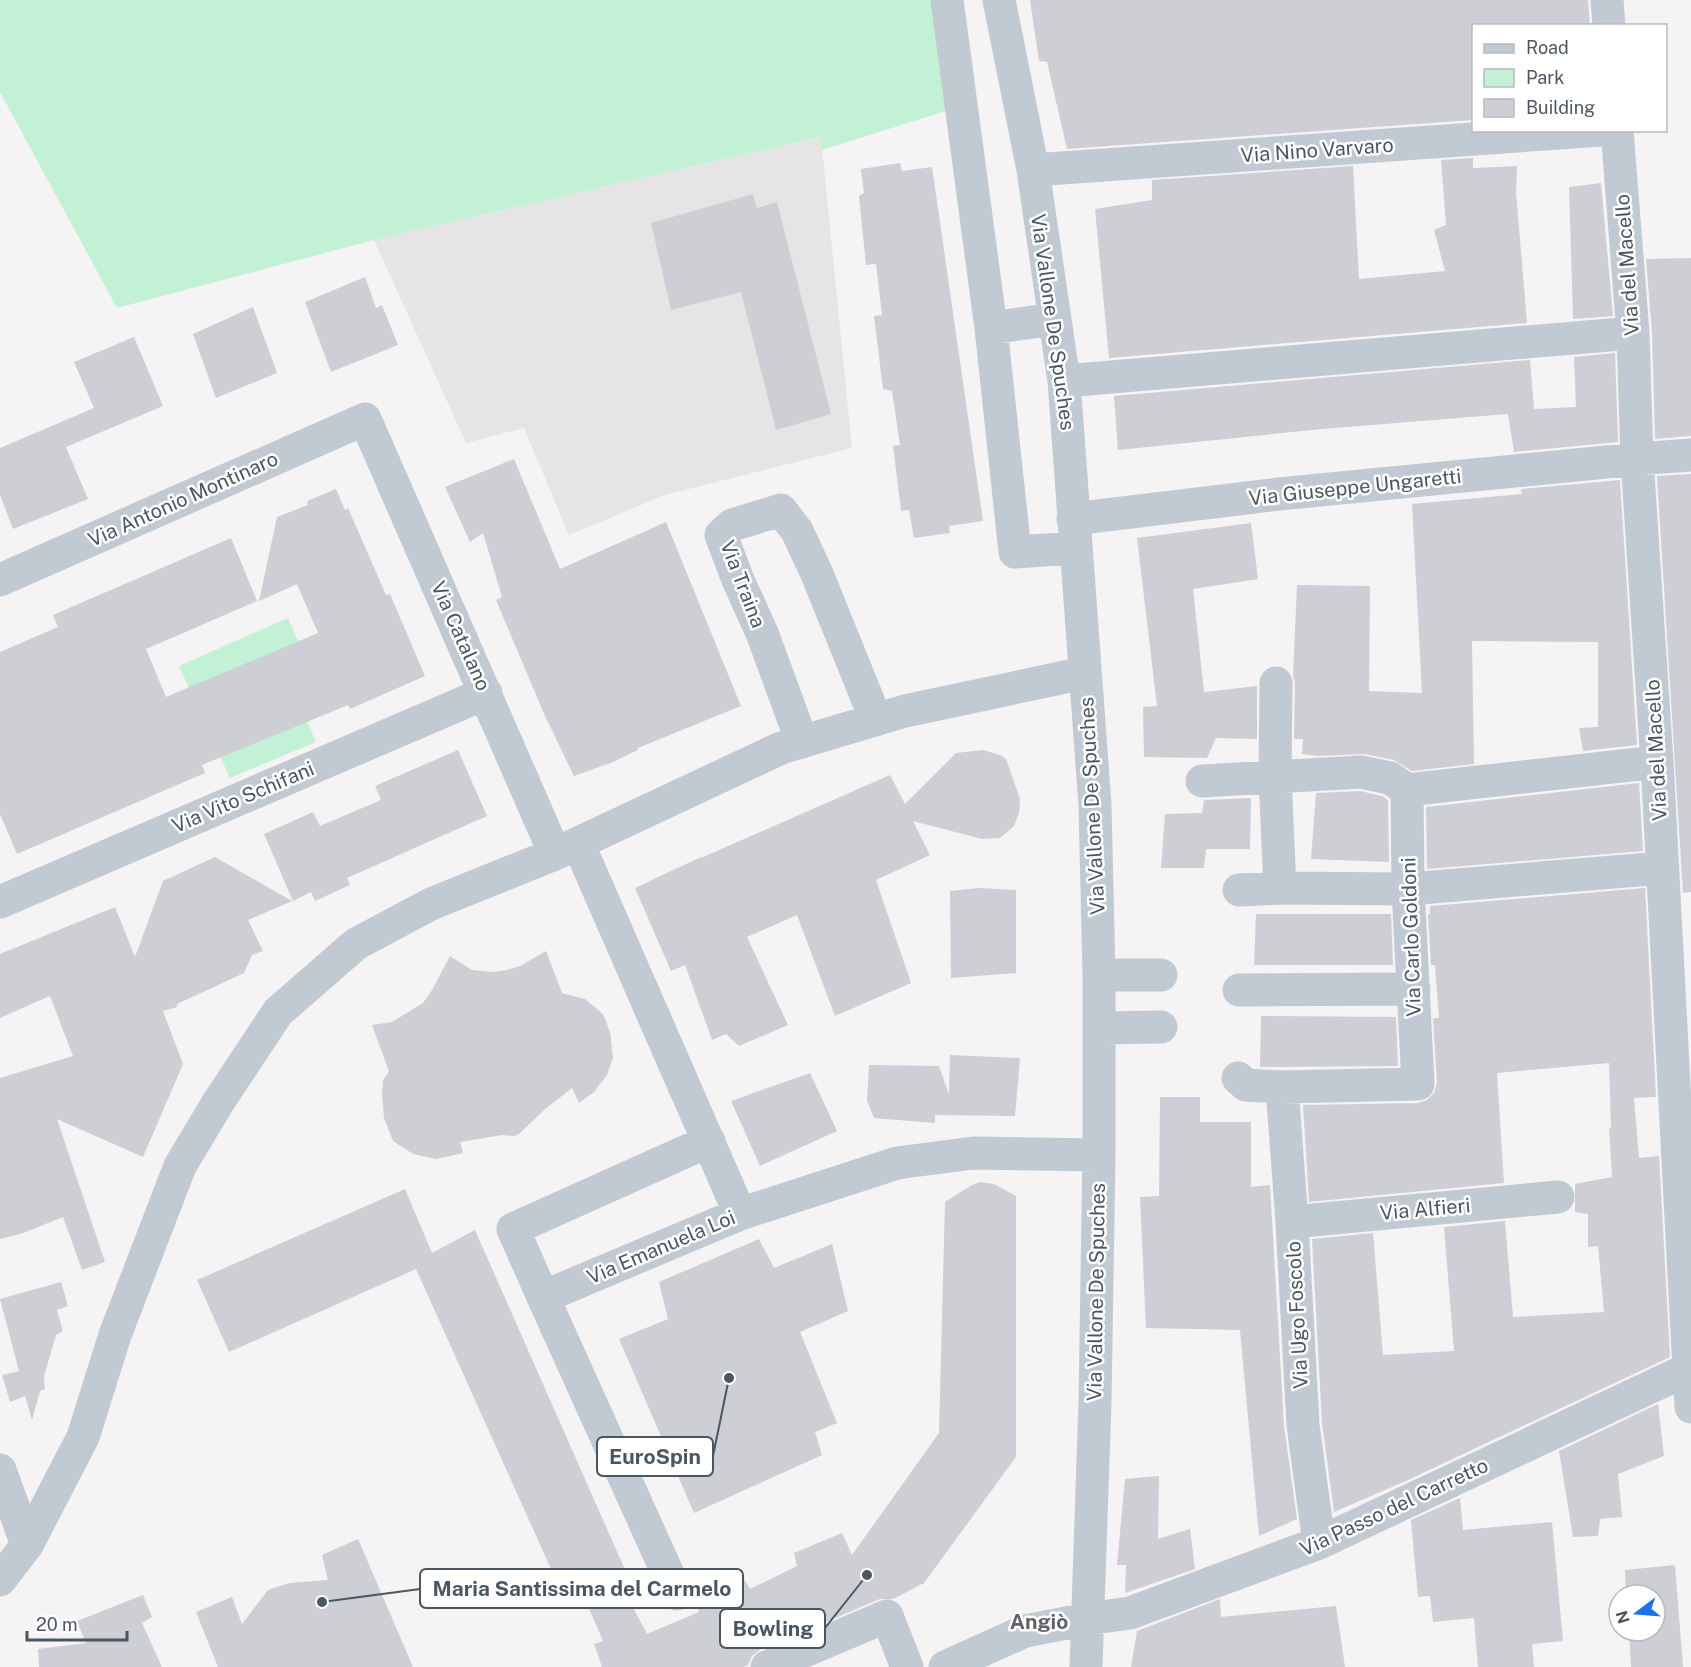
<svg xmlns="http://www.w3.org/2000/svg" width="1691" height="1667" font-family="'Public Sans',sans-serif">
  <style>
    .education { fill: #e6e4e5 }
    .green { fill: #c3f1d5 }
    .building { fill: #cdcfd5 }
    .lines { fill: none; stroke-linecap: round; stroke-linejoin: round }
    .minor { stroke: #c1cad2; stroke-width: 33 }
    .labels { text-anchor: middle; dominant-baseline: central; stroke-width: 5; stroke-linejoin: round; paint-order: stroke }
    .street-label { font-size: 20px; fill: #4a5661; stroke: #fff }
    .neighbourhood-label { font-size: 21px; font-weight: bold; fill: #5f6368; stroke: #fff }
    .leader { fill: none; stroke: #4a5661; stroke-width: 2 }
    .callout-dot { fill: #4a5661; stroke: #fff; stroke-width: 2 }
    .callout { fill: #fff; stroke: #4a5661; stroke-width: 2 }
    .callout-label { font-size: 21px; text-anchor: middle; font-weight: bold; fill: #4a5661 }
  </style>
  <rect width="100%" height="100%" fill="#f5f3f3"/>
  <path class="education" d="M 821,137 L 852,448 L 665,495 L 569,535 L 524,428 L 466,443 L 374,240 Z"/>
  <path class="green" d="M 0,0 L 932,0 L 952,109 L 822,150 L 820,137 L 374,240 L 117,308 L 0,92 Z
    M 288,618 L 313,674 L 291,684 L 316,742 L 230,778 L 179,666 Z"/>
  <path class="building" d="M 1030,0 L 1588,0 L 1590,26 L 1473,26 L 1473,120 L 1067,149 L 1047,62 L 1039,61 Z
    M 1473,158 L 1473,168 L 1517,166 L 1516,192 L 1527,323 L 1109,358 L 1095,209 L 1152,200 L 1152,180 L 1353,166 L 1359,279 L 1445,271 L 1434,230 L 1446,225 L 1441,160 Z
    M 900,163 L 902,171 L 932,167 L 983,521 L 949,526 L 950,533 L 914,538 L 909,510 L 901,511 L 893,446 L 900,445 L 892,391 L 883,389 L 874,316 L 882,315 L 876,264 L 866,265 L 859,196 L 864,193 L 861,169 Z
    M 1601,183 L 1613,316 L 1573,319 L 1569,187 Z
    M 753,194 L 757,208 L 777,202 L 831,414 L 776,430 L 741,292 L 671,310 L 651,223 Z
    M 1691,258 L 1691,436 L 1655,439 L 1652,332 L 1646,259 Z
    M 365,277 L 376,308 L 382,305 L 398,345 L 331,372 L 305,302 Z
    M 253,307 L 277,373 L 216,398 L 193,334 Z
    M 134,337 L 163,406 L 66,447 L 88,499 L 13,529 L 0,495 L 0,448 L 94,408 L 74,362 Z
    M 1615,353 L 1618,442 L 1514,452 L 1508,414 L 1322,429 L 1118,450 L 1114,396 L 1530,360 L 1534,409 L 1576,407 L 1574,357 Z
    M 514,459 L 560,569 L 666,522 L 741,706 L 638,748 L 638,750 L 613,762 L 574,776 L 545,716 L 496,600 L 502,597 L 483,533 L 470,542 L 445,487 Z
    M 1691,474 L 1691,892 L 1683,893 L 1657,476 Z
    M 1620,480 L 1637,745 L 1583,751 L 1579,728 L 1598,727 L 1598,642 L 1472,641 L 1474,764 L 1412,771 L 1394,760 L 1365,754 L 1318,756 L 1302,754 L 1303,739 L 1294,739 L 1295,683 L 1293,675 L 1297,585 L 1370,586 L 1369,691 L 1422,693 L 1412,504 L 1522,494 L 1521,489 Z
    M 336,489 L 345,510 L 348,508 L 386,595 L 390,594 L 425,676 L 350,709 L 348,705 L 202,765 L 205,773 L 17,854 L 0,814 L 0,652 L 58,627 L 53,615 L 231,538 L 257,601 L 146,649 L 166,697 L 318,633 L 297,584 L 259,601 L 277,517 L 308,505 L 307,501 Z
    M 1251,523 L 1258,579 L 1193,589 L 1204,692 L 1257,686 L 1257,739 L 1216,738 L 1207,758 L 1144,757 L 1143,707 L 1157,706 L 1137,538 Z
    M 458,750 L 487,816 L 347,878 L 350,885 L 315,901 L 311,892 L 293,901 L 264,834 L 313,812 L 320,826 L 381,800 L 375,786 Z
    M 983,750 L 1000,755 L 1006,759 L 1020,799 L 1019,813 L 1014,826 L 1000,838 L 982,839 L 913,821 L 930,855 L 876,880 L 911,983 L 835,1016 L 797,915 L 747,937 L 788,1025 L 739,1046 L 726,1034 L 712,1040 L 685,965 L 671,971 L 635,888 L 701,857 L 701,858 L 890,775 L 905,804 L 956,753 Z
    M 1639,783 L 1643,851 L 1427,869 L 1426,807 Z
    M 1360,791 L 1382,796 L 1388,800 L 1389,862 L 1311,859 L 1316,793 Z
    M 1251,798 L 1250,849 L 1206,849 L 1204,868 L 1161,868 L 1165,814 L 1202,813 L 1204,800 Z
    M 215,857 L 292,901 L 248,920 L 263,951 L 252,955 L 244,973 L 177,1004 L 177,1007 L 163,1011 L 183,1064 L 143,1157 L 57,1119 L 105,1262 L 82,1270 L 63,1217 L 23,1233 L 0,1239 L 0,1078 L 73,1056 L 50,996 L 0,1018 L 0,954 L 115,907 L 135,957 L 163,881 Z
    M 978,888 L 1016,890 L 1016,973 L 951,978 L 950,891 Z
    M 1645,888 L 1656,1097 L 1634,1098 L 1639,1158 L 1659,1156 L 1670,1357 L 1408,1480 L 1334,1512 L 1322,1423 L 1312,1239 L 1373,1233 L 1383,1355 L 1454,1351 L 1444,1227 L 1505,1221 L 1513,1317 L 1604,1312 L 1598,1246 L 1588,1247 L 1588,1214 L 1575,1212 L 1575,1184 L 1612,1177 L 1609,1128 L 1611,1128 L 1609,1063 L 1497,1073 L 1504,1183 L 1309,1202 L 1303,1105 L 1418,1103 L 1427,1100 L 1434,1093 L 1437,1083 L 1433,1018 L 1439,1018 L 1435,965 L 1431,965 L 1428,914 L 1430,914 L 1430,906 Z
    M 1256,914 L 1391,914 L 1393,965 L 1254,965 Z
    M 546,951 L 562,993 L 585,999 L 603,1014 L 610,1032 L 613,1058 L 607,1075 L 594,1092 L 579,1103 L 572,1088 L 544,1110 L 519,1134 L 514,1136 L 502,1135 L 460,1142 L 463,1153 L 436,1159 L 413,1154 L 393,1141 L 384,1118 L 382,1095 L 383,1080 L 389,1072 L 372,1025 L 392,1022 L 423,1003 L 432,990 L 450,956 L 472,970 L 492,972 L 507,970 L 520,966 Z
    M 1261,1016 L 1396,1017 L 1398,1066 L 1260,1067 Z
    M 950,1055 L 1020,1058 L 1015,1116 L 935,1115 L 935,1123 L 874,1118 L 867,1101 L 869,1065 L 939,1066 L 949,1095 Z
    M 810,1073 L 837,1131 L 760,1166 L 731,1101 Z
    M 1160,1097 L 1200,1097 L 1200,1122 L 1251,1122 L 1251,1187 L 1270,1185 L 1284,1426 L 1297,1519 L 1259,1536 L 1240,1330 L 1146,1328 L 1140,1197 L 1159,1196 Z
    M 980,1182 L 994,1184 L 1016,1196 L 1016,1457 L 924,1583 L 893,1599 L 880,1599 L 760,1650 L 752,1656 L 748,1665 L 744,1667 L 602,1667 L 594,1644 L 603,1641 L 582,1592 L 565,1600 L 416,1269 L 229,1352 L 197,1280 L 405,1189 L 432,1253 L 475,1230 L 630,1581 L 621,1585 L 647,1634 L 699,1612 L 694,1601 L 695,1598 L 743,1577 L 750,1589 L 797,1566 L 794,1553 L 842,1533 L 852,1555 L 939,1433 L 945,1202 L 972,1185 Z
    M 759,1239 L 774,1268 L 832,1244 L 848,1311 L 800,1332 L 837,1423 L 815,1432 L 822,1455 L 694,1513 L 619,1339 L 668,1319 L 659,1282 Z
    M 61,1282 L 68,1306 L 57,1310 L 63,1331 L 56,1335 L 44,1376 L 45,1389 L 40,1391 L 32,1420 L 25,1396 L 10,1402 L 2,1375 L 19,1371 L 0,1299 Z
    M 1658,1404 L 1664,1456 L 1618,1474 L 1622,1517 L 1600,1519 L 1598,1536 L 1573,1537 L 1559,1451 Z
    M 1159,1476 L 1158,1539 L 1190,1529 L 1195,1569 L 1125,1593 L 1126,1565 L 1117,1565 L 1125,1479 Z
    M 1460,1498 L 1463,1530 L 1552,1522 L 1563,1641 L 1532,1644 L 1534,1667 L 1478,1667 L 1474,1618 L 1433,1622 L 1430,1596 L 1418,1597 L 1411,1520 Z
    M 358,1539 L 413,1667 L 218,1667 L 196,1612 L 232,1597 L 242,1624 L 268,1590 L 289,1583 L 328,1580 L 322,1555 Z
    M 1675,1565 L 1683,1667 L 1631,1667 L 1629,1631 L 1655,1631 L 1655,1595 L 1626,1595 L 1625,1570 Z
    M 143,1595 L 152,1617 L 142,1623 L 162,1667 L 39,1667 L 38,1649 L 86,1643 L 77,1621 Z
    M 1220,1599 L 1221,1617 L 1336,1606 L 1345,1667 L 1131,1667 L 1137,1631 Z"/>
  <g class="lines">
    <path class="minor" d="M 947,0 L 991,328 L 1015,552 L 1075,548
      M 999,0 L 1033,170 L 1064,381 L 1095,805 L 1099,975 L 1099,1155 L 1095,1401 L 1086,1667
      M 1607,0 L 1609,26
      M 1617,130 L 1633,333 L 1637,459 L 1657,762 L 1691,1407
      M 1033,170 L 1602,130
      M 991,328 L 1054,319
      M 1064,381 L 1633,333
      M 1073,519 L 1279,494 L 1637,459 L 1691,455
      M 0,580 L 365,419 L 555,854
      M 1276,683 L 1275,777 L 1280,888
      M 802,742 L 762,633 L 738,580 L 721,535 L 732,525 L 781,510 L 797,531 L 817,574 L 876,720
      M 1202,781 L 1361,772 L 1390,778 L 1407,790 L 1657,762
      M 578,843 L 740,1214
      M 1239,890 L 1280,888 L 1408,889 L 1662,868
      M 0,902 L 486,693
      M 1099,975 L 1161,975
      M 1239,990 L 1414,989
      M 1099,1028 L 1161,1027
      M 1238,1078 L 1246,1085 L 1282,1087 L 1418,1084 L 1408,889 L 1407,790
      M 1282,1087 L 1292,1222 L 1303,1425 L 1319,1543
      M 1292,1222 L 1558,1197
      M 543,1297 L 513,1229 L 709,1141
      M 0,1470 L 27,1545
      M 0,1580 L 27,1545 L 83,1437 L 115,1335 L 180,1166 L 219,1101 L 278,1012 L 356,944 L 431,904 L 555,854 L 781,748 L 905,711 L 1084,673
      M 677,1594 L 543,1297 L 740,1214 L 897,1163 L 973,1153 L 1099,1155
      M 767,1667 L 887,1616 L 907,1667
      M 945,1667 L 1025,1631 L 1087,1619 L 1130,1613 L 1319,1543 L 1691,1368"/>
  </g>
  <g class="labels">
    <g class="street-label">
      <text transform="translate(1317 150) rotate(-4)">Via Nino Varvaro</text>
      <text transform="translate(1627 265) rotate(-94)">Via del Macello</text>
      <text transform="translate(1053 322) rotate(82)">Via Vallone De Spuches</text>
      <text transform="translate(1355 487) rotate(-6)">Via Giuseppe Ungaretti</text>
      <text transform="translate(183 499) rotate(-24)">Via Antonio Montinaro</text>
      <text transform="translate(743 584) rotate(69)">Via Traina</text>
      <text transform="translate(461 636) rotate(66)">Via Catalano</text>
      <text transform="translate(1656 750) rotate(-93)">Via del Macello</text>
      <text transform="translate(243 797) rotate(-23)">Via Vito Schifani</text>
      <text transform="translate(1092 806) rotate(-93)">Via Vallone De Spuches</text>
      <text transform="translate(1411 937) rotate(-92)">Via Carlo Goldoni</text>
      <text transform="translate(1425 1209) rotate(-5)">Via Alfieri</text>
      <text transform="translate(661 1247) rotate(-23)">Via Emanuela Loi</text>
      <text transform="translate(1096 1292) rotate(-89)">Via Vallone De Spuches</text>
      <text transform="translate(1297 1315) rotate(-93)">Via Ugo Foscolo</text>
      <text transform="translate(1394 1507) rotate(-25)">Via Passo del Carretto</text>
    </g>
    <g class="neighbourhood-label">
      <text x="1039" y="1621">Angiò</text>
    </g>
  </g>
  <path class="leader" d="M729 1378L713 1456M322 1602L420 1589M867 1575L825 1628"/>
  <g class="callout-dot">
    <circle cx="729" cy="1378" r="6"/>
    <circle cx="322" cy="1602" r="6"/>
    <circle cx="867" cy="1575" r="6"/>
  </g>
  <g class="callout">
    <rect x="597" y="1437" width="116" height="39" rx="6"/>
    <rect x="420" y="1569" width="323" height="39" rx="6"/>
    <rect x="720" y="1609" width="105" height="39" rx="6"/>
  </g>
  <g class="callout-label">
    <text x="655" y="1464">EuroSpin</text>
    <text x="582" y="1596">Maria Santissima del Carmelo</text>
    <text x="773" y="1636">Bowling</text>
  </g>
  <rect x="1472" y="24" width="195" height="108" fill="#ffffff" stroke="#b7bbc0" stroke-width="1.5"/>
  <rect x="1484" y="44" width="30" height="9" fill="#c1cad2" stroke="#b7bbc0" stroke-width="1.5"/>
  <text x="1526" y="54" font-size="18" fill="#4a5661">Road</text>
  <rect x="1484" y="69" width="30" height="18" fill="#c3f1d5" stroke="#b7bbc0" stroke-width="1.5"/>
  <text x="1526" y="84" font-size="18" fill="#4a5661">Park</text>
  <rect x="1484" y="99" width="30" height="18" fill="#cdcfd5" stroke="#b7bbc0" stroke-width="1.5"/>
  <text x="1526" y="114" font-size="18" fill="#4a5661">Building</text>
  <g transform="translate(1637 1613) rotate(254)"><circle r="28" fill="#ffffff" stroke="#b7bbc0" stroke-width="1.5"/>
  <path d="M0-4.5L10 22L0 15L-10 22Z" fill="#1a73e8"/>
  <text y="-9" font-size="16" font-weight="bold" text-anchor="middle" fill="#4a5661">N</text>
  </g>
  <path d="M27 1631v9h100v-9" fill="none" stroke="#4a5661" stroke-width="3"/>
  <text x="36" y="1631" font-size="18" fill="#4a5661" stroke="#ffffff" stroke-width="4.5" paint-order="stroke">20 m</text>
</svg>
